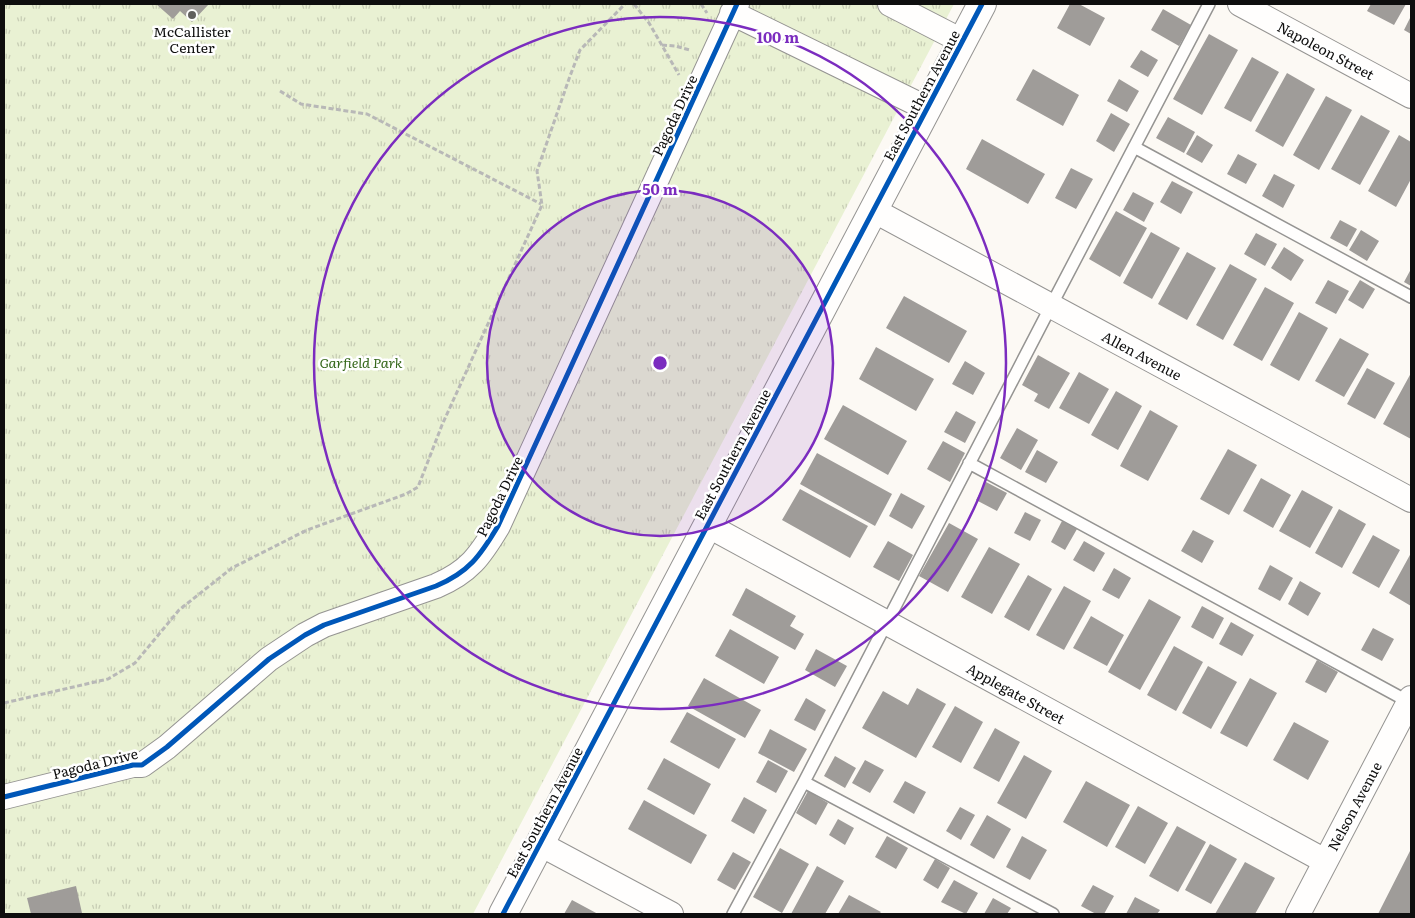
<svg xmlns="http://www.w3.org/2000/svg" width="1415" height="918" font-family="Literata,serif">
  <style>
    .park { fill: url(#park-tufts) }
    .building { fill: #9f9c99 }
    .lines { fill: none; stroke-linecap: round; stroke-linejoin: round }
    .service-casing { stroke: #959492; stroke-width: 14 }
    .minor-casing { stroke: #959492; stroke-width: 26 }
    .tertiary-casing { stroke: #959492; stroke-width: 30 }
    .path { stroke: #b8b8b7; stroke-width: 3; stroke-dasharray: 5 2.5; stroke-linecap: butt }
    .service { stroke: #fffefd; stroke-width: 11 }
    .minor { stroke: #fffefd; stroke-width: 24 }
    .tertiary { stroke: #fffefd; stroke-width: 28 }
    .cycleway-casing { stroke: #fff; stroke-width: 8 }
    .cycleway { stroke: #0057b8; stroke-width: 5 }
    .ring { fill: none; stroke: #7b2cbf; stroke-width: 2.5 }
    .poi-dot { fill: #61605e; stroke: #fff; stroke-width: 2 }
    .labels { text-anchor: middle; dominant-baseline: central; stroke-width: 5; stroke-linejoin: round; paint-order: stroke }
    .poi-label { font-size: 14px; fill: #0e0e0e; stroke: #fff }
    .street-label { font-size: 14px; fill: #0e0e0e; stroke: #fff }
    .park-label { font-size: 14px; font-style: italic; fill: #36681c; stroke: #fff }
    .centre { fill: #7b2cbf; stroke: #fff; stroke-width: 2.5 }
    .ring-label { font-size: 15px; text-anchor: middle; font-weight: bold; fill: #7b2cbf; stroke: #fff; stroke-width: 5; stroke-linejoin: round; paint-order: stroke }
  </style>
  <defs>
    <pattern id="park-tufts" width="24" height="20" patternUnits="userSpaceOnUse" patternTransform="scale(1.25)"><rect width="24" height="20" fill="#e9f1d3"/><path d="M3 7l-1-3M5 7V3M7 7l1-3M15 17l-1-3M17 17v-4M19 17l1-3" fill="none" stroke="#c7cdb4"/></pattern>
  </defs>
  <rect width="100%" height="100%" fill="#fcf9f4"/>
  <path class="park" d="M 4,4 L 954,4 L 473,914 L 4,914 Z"/>
  <path class="building" d="M 156,4 L 209,4 L 192,22 L 180,11 L 173,19 Z
    M 1070,4 L 1079,4 L 1105,18 L 1090,46 L 1057,28 Z
    M 1371,4 L 1406,4 L 1394,25 L 1367,11 Z
    M 1163,9 L 1191,25 L 1179,46 L 1151,30 Z
    M 1411,16 L 1411,34 L 1404,30 Z
    M 1209,34 L 1238,50 L 1202,115 L 1173,99 Z
    M 1141,50 L 1158,60 L 1148,77 L 1130,67 Z
    M 1252,57 L 1279,72 L 1251,122 L 1224,108 Z
    M 1033,69 L 1079,95 L 1063,126 L 1016,100 Z
    M 1287,73 L 1315,89 L 1283,147 L 1255,131 Z
    M 1119,79 L 1139,91 L 1127,112 L 1107,101 Z
    M 1326,96 L 1352,110 L 1319,170 L 1293,155 Z
    M 1111,113 L 1130,124 L 1114,152 L 1096,141 Z
    M 1361,115 L 1390,131 L 1360,185 L 1331,169 Z
    M 1168,117 L 1195,132 L 1184,153 L 1156,138 Z
    M 1197,135 L 1213,145 L 1202,163 L 1186,154 Z
    M 1399,135 L 1411,142 L 1411,179 L 1396,207 L 1368,191 Z
    M 982,139 L 1045,174 L 1028,204 L 966,169 Z
    M 1238,154 L 1257,164 L 1246,184 L 1227,174 Z
    M 1071,168 L 1093,179 L 1076,209 L 1055,198 Z
    M 1274,174 L 1295,185 L 1283,208 L 1262,196 Z
    M 1172,181 L 1193,192 L 1181,214 L 1160,202 Z
    M 1133,192 L 1154,203 L 1144,222 L 1123,210 Z
    M 1116,211 L 1147,228 L 1120,277 L 1089,259 Z
    M 1340,220 L 1357,229 L 1347,247 L 1330,238 Z
    M 1361,230 L 1379,241 L 1367,261 L 1349,250 Z
    M 1151,232 L 1180,248 L 1152,299 L 1123,283 Z
    M 1256,233 L 1277,244 L 1265,266 L 1244,254 Z
    M 1284,247 L 1304,260 L 1291,281 L 1271,268 Z
    M 1187,252 L 1216,268 L 1187,320 L 1158,304 Z
    M 1230,264 L 1257,279 L 1223,340 L 1196,325 Z
    M 1411,269 L 1411,286 L 1404,282 Z
    M 1328,280 L 1349,291 L 1336,314 L 1315,303 Z
    M 1360,280 L 1375,289 L 1363,309 L 1348,300 Z
    M 1265,287 L 1294,303 L 1262,361 L 1233,345 Z
    M 904,296 L 967,331 L 949,363 L 886,328 Z
    M 1299,312 L 1328,328 L 1299,381 L 1270,365 Z
    M 1340,338 L 1369,354 L 1344,397 L 1315,381 Z
    M 876,347 L 934,379 L 916,411 L 859,379 Z
    M 1038,355 L 1070,373 L 1049,409 L 1034,401 L 1038,394 L 1022,385 Z
    M 965,361 L 985,373 L 973,395 L 952,384 Z
    M 1367,368 L 1395,383 L 1375,419 L 1347,404 Z
    M 1079,372 L 1109,389 L 1089,424 L 1059,408 Z
    M 1411,373 L 1411,439 L 1383,424 Z
    M 1116,391 L 1142,406 L 1118,450 L 1091,435 Z
    M 843,405 L 907,441 L 888,475 L 824,439 Z
    M 1150,410 L 1178,426 L 1148,481 L 1120,466 Z
    M 956,411 L 976,422 L 965,443 L 944,432 Z
    M 1017,428 L 1038,440 L 1021,470 L 1000,458 Z
    M 943,441 L 965,453 L 950,482 L 927,469 Z
    M 1228,449 L 1257,465 L 1229,515 L 1200,499 Z
    M 1037,450 L 1058,462 L 1046,483 L 1025,472 Z
    M 817,453 L 892,494 L 875,526 L 800,484 Z
    M 1261,478 L 1291,495 L 1273,528 L 1243,511 Z
    M 986,482 L 1007,493 L 997,511 L 976,500 Z
    M 800,489 L 868,526 L 850,558 L 782,520 Z
    M 1302,490 L 1333,507 L 1310,548 L 1279,531 Z
    M 901,493 L 925,506 L 912,529 L 889,516 Z
    M 1339,509 L 1366,524 L 1342,568 L 1315,553 Z
    M 1025,512 L 1041,520 L 1030,541 L 1014,533 Z
    M 1062,521 L 1077,529 L 1065,550 L 1051,542 Z
    M 949,523 L 978,539 L 948,592 L 919,576 Z
    M 1193,530 L 1214,541 L 1202,563 L 1181,551 Z
    M 1373,535 L 1400,550 L 1379,588 L 1352,573 Z
    M 888,541 L 913,555 L 899,581 L 873,567 Z
    M 1084,541 L 1105,553 L 1094,572 L 1073,560 Z
    M 989,547 L 1020,564 L 992,614 L 961,597 Z
    M 1411,553 L 1411,606 L 1389,593 Z
    M 1270,565 L 1293,578 L 1280,601 L 1258,589 Z
    M 1114,568 L 1131,578 L 1119,599 L 1102,590 Z
    M 1028,575 L 1052,589 L 1029,631 L 1004,617 Z
    M 1300,581 L 1321,593 L 1308,616 L 1288,604 Z
    M 1064,586 L 1091,601 L 1064,650 L 1036,635 Z
    M 746,588 L 796,616 L 790,626 L 804,634 L 795,650 L 732,615 Z
    M 1149,599 L 1181,617 L 1140,690 L 1108,672 Z
    M 1202,606 L 1224,618 L 1213,639 L 1191,627 Z
    M 1091,616 L 1124,635 L 1107,666 L 1073,648 Z
    M 1231,622 L 1254,635 L 1242,656 L 1219,644 Z
    M 1373,628 L 1394,639 L 1382,661 L 1361,650 Z
    M 730,629 L 779,657 L 764,684 L 715,656 Z
    M 1174,646 L 1203,662 L 1176,711 L 1147,695 Z
    M 816,649 L 847,666 L 835,687 L 805,670 Z
    M 1317,660 L 1338,672 L 1326,693 L 1305,682 Z
    M 1208,666 L 1237,682 L 1211,729 L 1182,713 Z
    M 704,678 L 761,710 L 745,738 L 688,706 Z
    M 1250,678 L 1277,693 L 1247,747 L 1220,733 Z
    M 917,688 L 946,704 L 916,758 L 862,728 L 883,691 L 908,705 Z
    M 806,698 L 826,710 L 815,731 L 794,720 Z
    M 955,706 L 983,722 L 961,763 L 932,747 Z
    M 687,712 L 736,739 L 719,769 L 670,742 Z
    M 1294,722 L 1329,741 L 1308,780 L 1273,760 Z
    M 995,728 L 1020,742 L 999,782 L 973,768 Z
    M 770,729 L 807,749 L 794,772 L 758,753 Z
    M 1024,755 L 1052,771 L 1026,819 L 997,803 Z
    M 835,756 L 856,768 L 845,788 L 824,776 Z
    M 664,758 L 711,784 L 694,815 L 647,789 Z
    M 768,760 L 788,771 L 776,793 L 756,782 Z
    M 865,760 L 884,770 L 870,793 L 852,783 Z
    M 905,781 L 926,792 L 914,814 L 893,802 Z
    M 1086,781 L 1130,805 L 1107,847 L 1063,822 Z
    M 808,791 L 828,803 L 816,825 L 796,813 Z
    M 744,797 L 767,810 L 754,834 L 731,821 Z
    M 644,800 L 707,835 L 691,864 L 628,829 Z
    M 1138,806 L 1168,823 L 1145,864 L 1115,847 Z
    M 960,807 L 975,815 L 961,840 L 946,831 Z
    M 987,815 L 1011,829 L 994,859 L 970,845 Z
    M 838,819 L 854,828 L 845,845 L 829,835 Z
    M 1177,826 L 1206,842 L 1178,892 L 1149,876 Z
    M 887,836 L 908,848 L 896,869 L 875,857 Z
    M 1022,836 L 1047,850 L 1030,880 L 1006,867 Z
    M 1210,844 L 1237,859 L 1211,904 L 1185,890 Z
    M 780,848 L 809,864 L 782,913 L 753,897 Z
    M 1411,849 L 1411,914 L 1378,914 Z
    M 733,852 L 751,862 L 735,890 L 717,880 Z
    M 935,859 L 950,868 L 938,889 L 923,880 Z
    M 1245,862 L 1275,878 L 1255,914 L 1215,914 Z
    M 817,866 L 844,881 L 825,914 L 791,914 Z
    M 954,880 L 978,893 L 966,914 L 941,902 Z
    M 1093,885 L 1114,896 L 1104,914 L 1096,914 L 1081,906 Z
    M 76,886 L 82,913 L 76,914 L 31,914 L 27,898 Z
    M 849,895 L 881,912 L 879,914 L 838,914 Z
    M 1135,897 L 1160,910 L 1157,914 L 1126,914 Z
    M 993,898 L 1011,908 L 1007,914 L 984,914 Z
    M 572,900 L 598,914 L 564,914 Z"/>
  <g class="lines">
    <defs>
      <path id="service" d="M 1134,147 L 1411,297
        M 969,463 L 1409,702
        M 804,782 L 1053,914
        M 733,914 L 804,782 L 1051,306 L 1209,4"/>
      <path id="minor" d="M 890,4 L 962,41
        M 1240,4 L 1411,96
        M 732,13 L 926,108
        M 873,210 L 1411,500
        M 707,525 L 1325,861
        M 4,797 L 133,765 L 142,765 L 167,747 L 269,659 L 305,635 L 324,625 L 436,586 C 469,572 480,556 498,526 L 737,4
        M 540,844 L 671,914
        M 1298,914 L 1411,698"/>
      <path id="tertiary" d="M 503,914 L 982,4"/>
    </defs>
    <use href="#service" class="service-casing"/>
    <use href="#minor" class="minor-casing"/>
    <use href="#tertiary" class="tertiary-casing"/>
    <path class="path" d="M 634,4 L 649,23 L 679,75
      M 701,4 L 707,13
      M 662,45 L 675,46 L 690,50
      M 280,91 L 301,104 L 367,114 L 541,204
      M 4,703 L 108,679 L 135,663 L 179,610 L 232,568 L 307,530 L 406,494 L 418,487 L 442,425 L 542,205 L 537,171 L 570,76 L 580,50 L 625,4"/>
    <use href="#service" class="service"/>
    <use href="#minor" class="minor"/>
    <use href="#tertiary" class="tertiary"/>
    <defs>
      <path id="cycleway" d="M 4,797 L 133,765 L 142,765 L 167,747 L 269,659 L 305,635 L 324,625 L 436,586 C 469,572 480,556 498,526 L 737,4
        M 503,914 L 982,4"/>
    </defs>
    <use href="#cycleway" class="cycleway-casing"/>
    <use href="#cycleway" class="cycleway"/>
  </g>
  <circle cx="660" cy="363" r="173" fill="#7b2cbf" fill-opacity=".12"/>
  <g class="ring">
    <circle cx="660" cy="363" r="173"/>
    <circle cx="660" cy="363" r="346"/>
  </g>
  <circle class="poi-dot" cx="192" cy="15" r="5"/>
  <g class="labels">
    <g class="poi-label">
      <text x="192" y="31">McCallister<tspan x="192" dy="16">Center</tspan></text>
    </g>
    <g class="street-label">
      <text transform="translate(1326 50) rotate(28)">Napoleon Street</text>
      <text transform="translate(921 95) rotate(-62)">East Southern Avenue</text>
      <text transform="translate(674 115) rotate(-65)">Pagoda Drive</text>
      <text transform="translate(1142 355) rotate(28)">Allen Avenue</text>
      <text transform="translate(732 454) rotate(-62)">East Southern Avenue</text>
      <text transform="translate(499 496) rotate(-64)">Pagoda Drive</text>
      <text transform="translate(1016 693) rotate(29)">Applegate Street</text>
      <text transform="translate(95 763) rotate(-14)">Pagoda Drive</text>
      <text transform="translate(1354 806) rotate(-62)">Nelson Avenue</text>
      <text transform="translate(544 812) rotate(-62)">East Southern Avenue</text>
    </g>
    <g class="park-label">
      <text x="361" y="362">Garfield Park</text>
    </g>
  </g>
  <circle cx="660" cy="363" r="8" class="centre"/>
  <g class="ring-label">
    <text x="778" y="43">100 m</text>
    <text x="660" y="195">50 m</text>
  </g>
  <rect width="1415" height="918" fill="none" stroke="#0e0e0e" stroke-width="10"/>
</svg>
